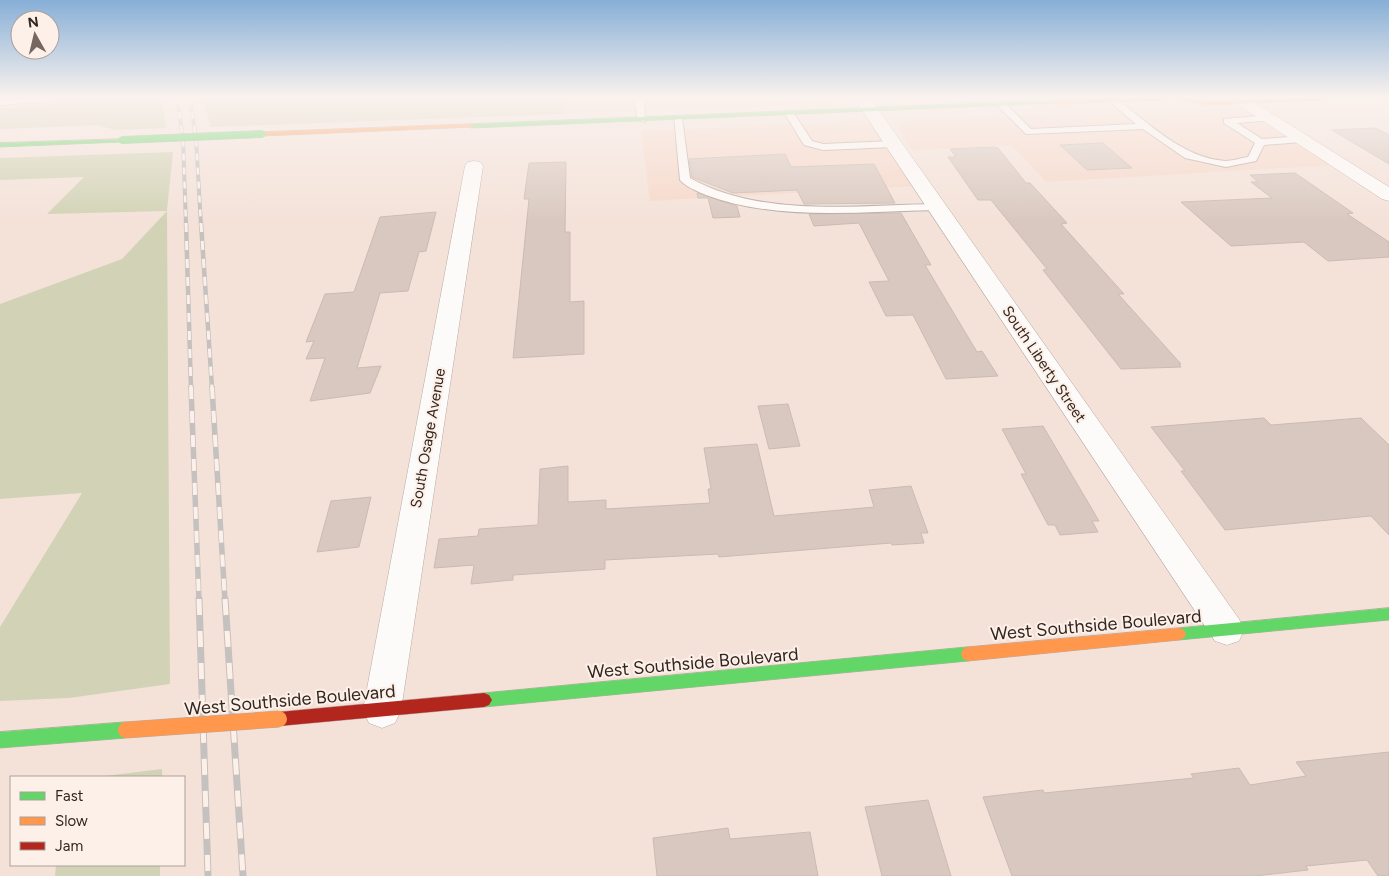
<svg xmlns="http://www.w3.org/2000/svg" width="1389" height="876" font-family="Figtree,sans-serif">
  <style>
    .built { fill: #f6d8c9 }
    .green { fill: #d2d3b6 }
    .building { fill: #d9c8bf; stroke: #c9bbb4 }
    .lines { fill: none; stroke-linecap: round; stroke-linejoin: round }
    .lane-casing { stroke: #b8aaa3; stroke-width: 2 }
    .street-casing { stroke: #b8aaa3; stroke-width: 1 }
    .fast-casing { stroke: #b8aaa3; stroke-width: 1 }
    .slow-casing { stroke: #b8aaa3; stroke-width: 1 }
    .jam-casing { stroke: #b8aaa3; stroke-width: 1 }
    .lane { fill: #fdfbf9; fill-rule: evenodd }
    .street { fill: #fdfbf9; fill-rule: evenodd }
    .fast { fill: #63d668; fill-rule: evenodd }
    .slow { fill: #ff974d; fill-rule: evenodd }
    .jam { fill: #b3261e; fill-rule: evenodd }
    .rail-far3-casing { stroke: #c5c1bf; stroke-width: 4 }
    .rail-far2-casing { stroke: #c5c1bf; stroke-width: 4.5 }
    .rail-far1-casing { stroke: #c5c1bf; stroke-width: 5.5 }
    .rail-casing { stroke: #c5c1bf; stroke-width: 7 }
    .rail-far3 { stroke: #fdf0e9; stroke-width: 2.5; stroke-dasharray: 7; stroke-linecap: butt }
    .rail-far2 { stroke: #fdf0e9; stroke-width: 3; stroke-dasharray: 9; stroke-linecap: butt }
    .rail-far1 { stroke: #fdf0e9; stroke-width: 4; stroke-dasharray: 12; stroke-linecap: butt }
    .rail { stroke: #fdf0e9; stroke-width: 5; stroke-dasharray: 16; stroke-linecap: butt }
    .fast-bridge-casing { stroke: #b8aaa3; stroke-width: 8; stroke-linecap: butt }
    .slow-bridge-casing { stroke: #b8aaa3; stroke-width: 17; stroke-linecap: butt }
    .fast-bridge { stroke: #63d668; stroke-width: 7 }
    .slow-bridge { stroke: #ff974d; stroke-width: 16 }
    .labels { text-anchor: middle; dominant-baseline: central; stroke-width: 4; stroke-linejoin: round; paint-order: stroke }
    .street-label { font-size: 15px; fill: #322620; stroke: #fdf0e9 }
    .near-street-label { font-size: 18px; fill: #322620; stroke: #fdf0e9 }
  </style>
  <rect width="100%" height="100%" fill="#f4e2d9"/>
  <path class="built" d="M 0,98 L 126,98 L 126,99 L 0,108 Z
    M 564,98 L 853,98 L 847,102 L 564,114 Z
    M 1237,108 L 1248,110 L 1334,165 L 1046,182 L 1012,145 L 912,150 L 898,129 L 901,124 L 913,120 Z
    M 864,121 L 873,125 L 914,186 L 650,201 L 641,131 Z"/>
  <path class="green" d="M 126,98 L 162,98 L 166,128 L 115,130 L 97,125 L 0,129 L 0,108 Z
    M 202,98 L 564,98 L 564,114 L 211,127 Z
    M 173,152 L 167,210 L 170,684 L 69,698 L 0,701 L 0,627 L 82,493 L 0,499 L 0,304 L 122,259 L 167,211 L 47,214 L 84,177 L 0,180 L 0,158 Z
    M 162,769 L 162,777 L 96,777 Z
    M 56,865 L 160,865 L 160,876 L 55,876 Z"/>
  <path class="building" d="M 1376,128 L 1389,135 L 1389,164 L 1332,130 Z
    M 1103,143 L 1132,168 L 1087,170 L 1060,145 Z
    M 994,147 L 998,148 L 1026,183 L 1030,183 L 1067,223 L 1061,224 L 1124,294 L 1118,294 L 1181,364 L 1179,364 L 1181,367 L 1121,369 L 1043,270 L 1047,269 L 991,200 L 978,200 L 948,157 L 956,157 L 950,149 Z
    M 785,154 L 791,167 L 874,164 L 895,203 L 804,204 L 797,190 L 733,193 L 692,177 L 689,159 Z
    M 566,162 L 565,232 L 570,232 L 570,302 L 584,301 L 584,354 L 513,358 L 529,199 L 524,199 L 529,163 Z
    M 1295,173 L 1353,213 L 1347,214 L 1389,242 L 1389,257 L 1328,261 L 1304,242 L 1231,246 L 1181,202 L 1272,198 L 1251,182 L 1258,182 L 1250,175 Z
    M 697,193 L 737,206 L 740,217 L 713,218 L 708,198 L 698,198 Z
    M 436,212 L 426,251 L 419,252 L 408,291 L 380,293 L 357,368 L 381,366 L 370,393 L 310,401 L 325,358 L 306,359 L 314,341 L 306,342 L 325,294 L 354,292 L 380,217 Z
    M 901,213 L 931,265 L 925,265 L 977,352 L 982,351 L 998,376 L 946,379 L 913,315 L 886,316 L 869,282 L 889,281 L 859,223 L 814,226 L 809,214 Z
    M 788,404 L 800,446 L 769,449 L 758,406 Z
    M 1264,418 L 1271,425 L 1361,418 L 1389,445 L 1389,535 L 1371,516 L 1225,530 L 1181,471 L 1185,471 L 1151,427 Z
    M 1043,426 L 1099,521 L 1092,521 L 1098,532 L 1060,535 L 1055,525 L 1048,525 L 1021,474 L 1026,474 L 1002,429 Z
    M 757,444 L 774,516 L 874,507 L 869,490 L 911,486 L 928,533 L 921,533 L 924,543 L 892,545 L 891,543 L 719,557 L 718,554 L 605,560 L 605,569 L 513,575 L 513,580 L 471,584 L 474,565 L 434,568 L 439,539 L 478,536 L 479,529 L 538,525 L 540,469 L 568,466 L 568,502 L 606,500 L 606,509 L 710,503 L 708,489 L 711,489 L 704,448 Z
    M 371,497 L 359,547 L 317,552 L 331,501 Z
    M 1389,752 L 1389,876 L 1378,876 L 1367,860 L 1306,866 L 1308,870 L 1255,876 L 1012,876 L 983,797 L 1043,790 L 1044,793 L 1194,778 L 1191,774 L 1239,768 L 1250,785 L 1306,776 L 1296,762 Z
    M 928,800 L 951,876 L 882,876 L 865,807 Z
    M 728,828 L 730,839 L 810,832 L 818,876 L 657,876 L 653,838 Z"/>
  <g class="lines">
    <defs>
      <path id="lane" d="M 57,98 L 53,101 L 0,105 L 0,99 Z
        M 635,98 L 644,98 L 645,122 L 637,120 Z
        M 1110,98 L 1116,98 C 1148,123 1183,158 1225,161 C 1232,161 1241,158 1248,157 L 1255,143 L 1224,123 L 1224,119 L 1270,115 L 1273,116 L 1273,120 L 1237,123 L 1262,139 L 1302,136 L 1307,139 L 1302,142 L 1264,145 L 1256,161 L 1226,167 L 1185,158 L 1143,129 L 1026,134 L 997,105 L 1005,103 L 1031,129 L 1136,124 L 1110,102 Z
        M 787,112 L 793,112 L 812,141 L 823,144 L 894,141 L 899,144 L 894,147 L 823,150 L 804,145 L 785,114 Z
        M 674,116 L 682,118 L 690,178 C 761,218 858,205 937,204 L 943,207 L 937,210 C 861,211 779,222 706,195 C 697,191 686,187 680,180 Z"/>
      <path id="street" d="M 854,98 L 870,98 L 1239,619 L 1244,630 L 1239,641 L 1227,645 L 1215,641 Z
        M 1241,98 L 1249,99 L 1389,187 L 1389,201 L 1382,199 L 1239,105 L 1236,102 Z
        M 474,161 L 480,162 L 483,166 L 401,710 L 395,723 L 382,728 L 369,723 L 363,710 L 465,166 L 468,162 Z"/>
      <path id="fast" d="M 1057,100 L 1059,101 L 1059,103 L 471,128 L 468,126 L 471,124 Z
        M 124,139 L 124,141 L 122,142 L 0,147 L 0,143 Z
        M 1389,608 L 1389,620 L 1179,640 L 1174,638 L 1172,634 L 1174,630 L 1179,628 Z
        M 968,647 L 973,649 L 975,654 L 973,659 L 968,661 L 484,707 L 479,705 L 476,700 L 479,695 L 484,693 Z
        M 126,722 L 132,725 L 134,730 L 132,735 L 126,738 L 0,748 L 0,732 Z"/>
      <path id="slow" d="M 1111,98 L 1168,98 L 1165,100 L 1057,104 L 1054,102 L 1057,100 Z
        M 1170,98 L 1209,101 L 1328,98 L 1325,100 L 1209,105 Z
        M 471,124 L 474,126 L 473,127 L 262,136 L 259,134 L 262,132 Z
        M 1179,628 L 1184,630 L 1186,634 L 1184,638 L 1179,640 L 968,661 L 963,659 L 961,654 L 963,649 L 968,647 Z"/>
      <path id="jam" d="M 484,693 L 489,695 L 492,700 L 489,705 L 484,707 L 279,726 L 274,724 L 271,719 L 274,714 L 279,712 Z"/>
    </defs>
    <use href="#lane" class="lane-casing"/>
    <use href="#street" class="street-casing"/>
    <use href="#fast" class="fast-casing"/>
    <use href="#slow" class="slow-casing"/>
    <use href="#jam" class="jam-casing"/>
    <use href="#lane" class="lane"/>
    <use href="#street" class="street"/>
    <use href="#fast" class="fast"/>
    <use href="#slow" class="slow"/>
    <use href="#jam" class="jam"/>
    <defs>
      <path id="rail-far3" d="M 177,98 L 183,139 L 186,225
        M 190,98 L 196,139 L 201,225"/>
      <path id="rail-far2" d="M 186,223 L 191,388
        M 201,223 L 212,388"/>
      <path id="rail-far1" d="M 191,387 L 199,601
        M 212,387 L 225,601"/>
      <path id="rail" d="M 199,599 L 208,876
        M 225,599 L 243,876"/>
    </defs>
    <use href="#rail-far3" class="rail-far3-casing"/>
    <use href="#rail-far2" class="rail-far2-casing"/>
    <use href="#rail-far1" class="rail-far1-casing"/>
    <use href="#rail" class="rail-casing"/>
    <use href="#rail-far3" class="rail-far3"/>
    <use href="#rail-far2" class="rail-far2"/>
    <use href="#rail-far1" class="rail-far1"/>
    <use href="#rail" class="rail"/>
    <defs>
      <path id="fast-bridge" d="M 122,140 L 262,134"/>
      <path id="slow-bridge" d="M 126,730 L 279,719"/>
    </defs>
    <use href="#fast-bridge" class="fast-bridge-casing"/>
    <use href="#slow-bridge" class="slow-bridge-casing"/>
    <use href="#fast-bridge" class="fast-bridge"/>
    <use href="#slow-bridge" class="slow-bridge"/>
  </g>
  <linearGradient id="sky" x2="0" y2="1"><stop stop-color="#87afd7"/><stop offset="0.44" stop-color="#faf2ee"/><stop offset="1" stop-color="#faf2ee" stop-opacity="0"/></linearGradient>
  <rect width="1389" height="221" fill="url(#sky)"/>
  <g class="labels">
    <g class="street-label">
      <text transform="translate(1044 364) rotate(56)">South Liberty Street</text>
      <text transform="translate(428 438) rotate(-80)">South Osage Avenue</text>
    </g>
    <g class="near-street-label">
      <text transform="translate(1096 625) rotate(-5)">West Southside Boulevard</text>
      <text transform="translate(693 663) rotate(-5)">West Southside Boulevard</text>
      <text transform="translate(290 700) rotate(-5)">West Southside Boulevard</text>
    </g>
  </g>
  <rect x="10" y="776" width="175" height="90" fill="#fdf0e9" stroke="#ac9f99"/>
  <rect x="20" y="792" width="25" height="8" fill="#63d668" stroke="#ac9f99"/>
  <text x="55" y="801" font-size="15" fill="#322620">Fast</text>
  <rect x="20" y="817" width="25" height="8" fill="#ff974d" stroke="#ac9f99"/>
  <text x="55" y="826" font-size="15" fill="#322620">Slow</text>
  <rect x="20" y="842" width="25" height="8" fill="#b3261e" stroke="#ac9f99"/>
  <text x="55" y="851" font-size="15" fill="#322620">Jam</text>
  <g transform="translate(35 35) rotate(352)"><circle r="24" fill="#fdf0e9" stroke="#ac9f99"/>
  <path d="M0-4L9 19L0 12L-9 19Z" fill="#766861"/>
  <text y="-8" font-size="14" font-weight="bold" text-anchor="middle" fill="#322620">N</text>
  </g>
</svg>
